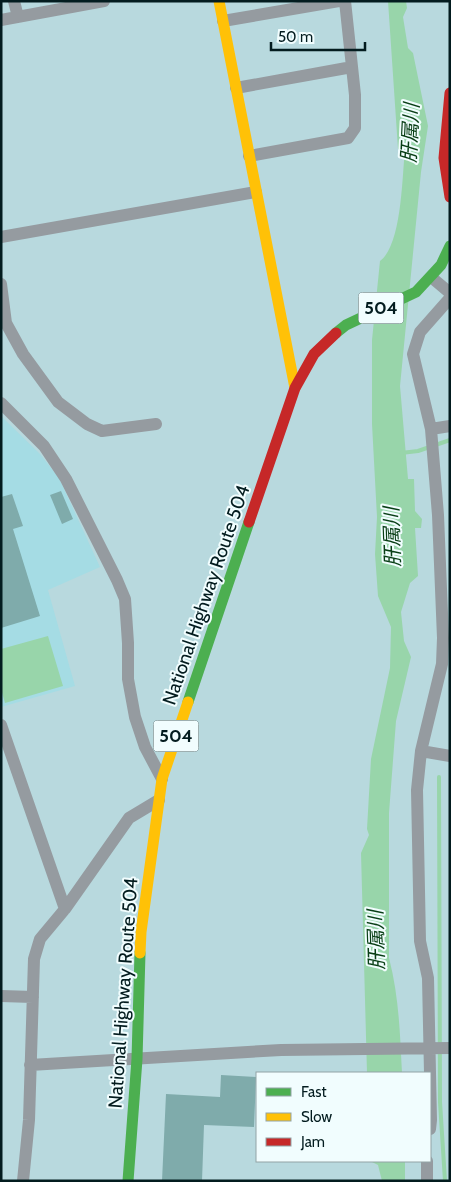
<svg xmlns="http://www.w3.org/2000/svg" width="451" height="1182" font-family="Cabin,'Noto Sans JP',sans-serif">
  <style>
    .built { fill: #a5dce4 }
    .water { fill: #98d5aa }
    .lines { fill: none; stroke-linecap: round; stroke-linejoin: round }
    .stream { stroke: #98d5aa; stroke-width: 4 }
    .building { fill: #7fabab }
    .street { stroke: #959ba0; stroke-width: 12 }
    .fast { stroke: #4caf50; stroke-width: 11 }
    .slow { stroke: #ffc107; stroke-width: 11 }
    .jam { stroke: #c62828; stroke-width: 11 }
    .labels { text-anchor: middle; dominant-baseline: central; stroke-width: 4; stroke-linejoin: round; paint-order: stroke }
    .shield { fill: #f1fdfe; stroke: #4a6062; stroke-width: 1 }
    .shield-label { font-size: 18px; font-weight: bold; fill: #031c1f }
    .street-label { font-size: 19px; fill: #031c1f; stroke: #f1fdfe }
    .water-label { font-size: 20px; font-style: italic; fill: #083e15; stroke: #f1fdfe }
  </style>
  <rect width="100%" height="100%" fill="#b8d9de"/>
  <path class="built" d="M 1,416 L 40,454 L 59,478 L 100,567 L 48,590 L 75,686 L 1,707 Z"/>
  <path class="water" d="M 388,1 L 406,1 L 407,8 L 403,17 L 408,48 L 413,53 L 428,126 L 421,172 L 400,386 L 408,479 L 414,479 L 415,511 L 422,519 L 421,528 L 415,528 L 418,576 L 410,583 L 401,612 L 404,641 L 411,657 L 396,721 L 389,813 L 389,958 C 399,996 400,1034 402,1073 L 367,1073 L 361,853 L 369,835 L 367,829 L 371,759 L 390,668 L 391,627 L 378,596 L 375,554 L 377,517 L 372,424 L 372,340 L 380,261 C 402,245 402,176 405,150 L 398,149 Z
    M 48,636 L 63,686 L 5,703 L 1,689 L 1,649 Z
    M 370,1161 L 405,1161 L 405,1181 L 382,1181 L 378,1165 Z"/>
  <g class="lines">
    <path class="stream" d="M 401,453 L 418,451 L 450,440
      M 439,777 L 440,1102 L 445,1181"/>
  </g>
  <path class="building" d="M 61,491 L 73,519 L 62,524 L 50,495 Z
    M 12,494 L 23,526 L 13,529 L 40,616 L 1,628 L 1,497 Z
    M 221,1075 L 256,1077 L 254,1127 L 204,1125 L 202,1181 L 162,1181 L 166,1094 L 220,1097 Z"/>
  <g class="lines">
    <path class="street" d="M 14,1 L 18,17
      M 1,20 L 104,1
      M 223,21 L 339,1
      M 236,88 L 352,67
      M 249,156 L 348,138 L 355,128 L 355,95 L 345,1
      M 1,237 L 256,192
      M 431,277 L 450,293
      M 1,284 L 6,323 L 23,354 L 58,402 L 87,424 L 102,431 L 156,424
      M 1,403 L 44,446 L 66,479 L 117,580 L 125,599 L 128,643 L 128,679 L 135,717 L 145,747 L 162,779
      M 431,429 L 450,426
      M 1,725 L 65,909
      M 421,751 L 450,756
      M 1,996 L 33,997
      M 30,1065 L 281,1050 L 450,1048
      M 430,1129 L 431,1120 L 428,978 L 420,941 L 417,790 L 421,751 L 442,664 L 443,638 L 438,515 L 431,429 L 413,354 L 420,332 L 450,298
      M 23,1181 L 29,1120 L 34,959 L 40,939 L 65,909 L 129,818 L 159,800
      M 427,1181 L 427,1161"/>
    <path class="fast" d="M 336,333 L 346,325 L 416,292 L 441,265 L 450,246
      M 188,702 L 249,522
      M 128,1181 L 137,1059 L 140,953"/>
    <path class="slow" d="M 219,1 L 295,388
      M 140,953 L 141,932 L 162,779 L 188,702"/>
    <path class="jam" d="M 450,93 L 444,158 L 450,197
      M 249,522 L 295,388 L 314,354 L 336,333"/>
  </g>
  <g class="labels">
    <g class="shield">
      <rect x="358.5" y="292.5" width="45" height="31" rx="4"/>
      <rect x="153.5" y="720.5" width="45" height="31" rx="4"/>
    </g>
    <g class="shield-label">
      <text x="381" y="308">504</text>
      <text x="176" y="736">504</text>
    </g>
    <g class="street-label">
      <text transform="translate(206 595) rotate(-71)">National Highway Route 504</text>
      <text transform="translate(123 993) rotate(-86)">National Highway Route 504</text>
    </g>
    <g class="water-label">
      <text transform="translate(410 133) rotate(-87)">肝属川</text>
      <text transform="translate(392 537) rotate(-92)">肝属川</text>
      <text transform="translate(376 940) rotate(-92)">肝属川</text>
    </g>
  </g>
  <rect width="451" height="1182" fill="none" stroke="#031c1f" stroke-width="5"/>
  <rect x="256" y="1072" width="175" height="90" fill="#f1fdfe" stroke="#92a3a5"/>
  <rect x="266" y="1088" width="25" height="8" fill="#4caf50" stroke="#92a3a5"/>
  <text x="301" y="1097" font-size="15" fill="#031c1f">Fast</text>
  <rect x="266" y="1113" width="25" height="8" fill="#ffc107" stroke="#92a3a5"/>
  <text x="301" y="1122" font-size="15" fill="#031c1f">Slow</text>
  <rect x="266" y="1138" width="25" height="8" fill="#c62828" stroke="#92a3a5"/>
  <text x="301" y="1147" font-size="15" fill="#031c1f">Jam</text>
  <path d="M271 42v8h94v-8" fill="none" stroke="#031c1f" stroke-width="2.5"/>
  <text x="278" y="42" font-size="15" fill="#031c1f" stroke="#f1fdfe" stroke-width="4" paint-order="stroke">50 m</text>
</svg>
